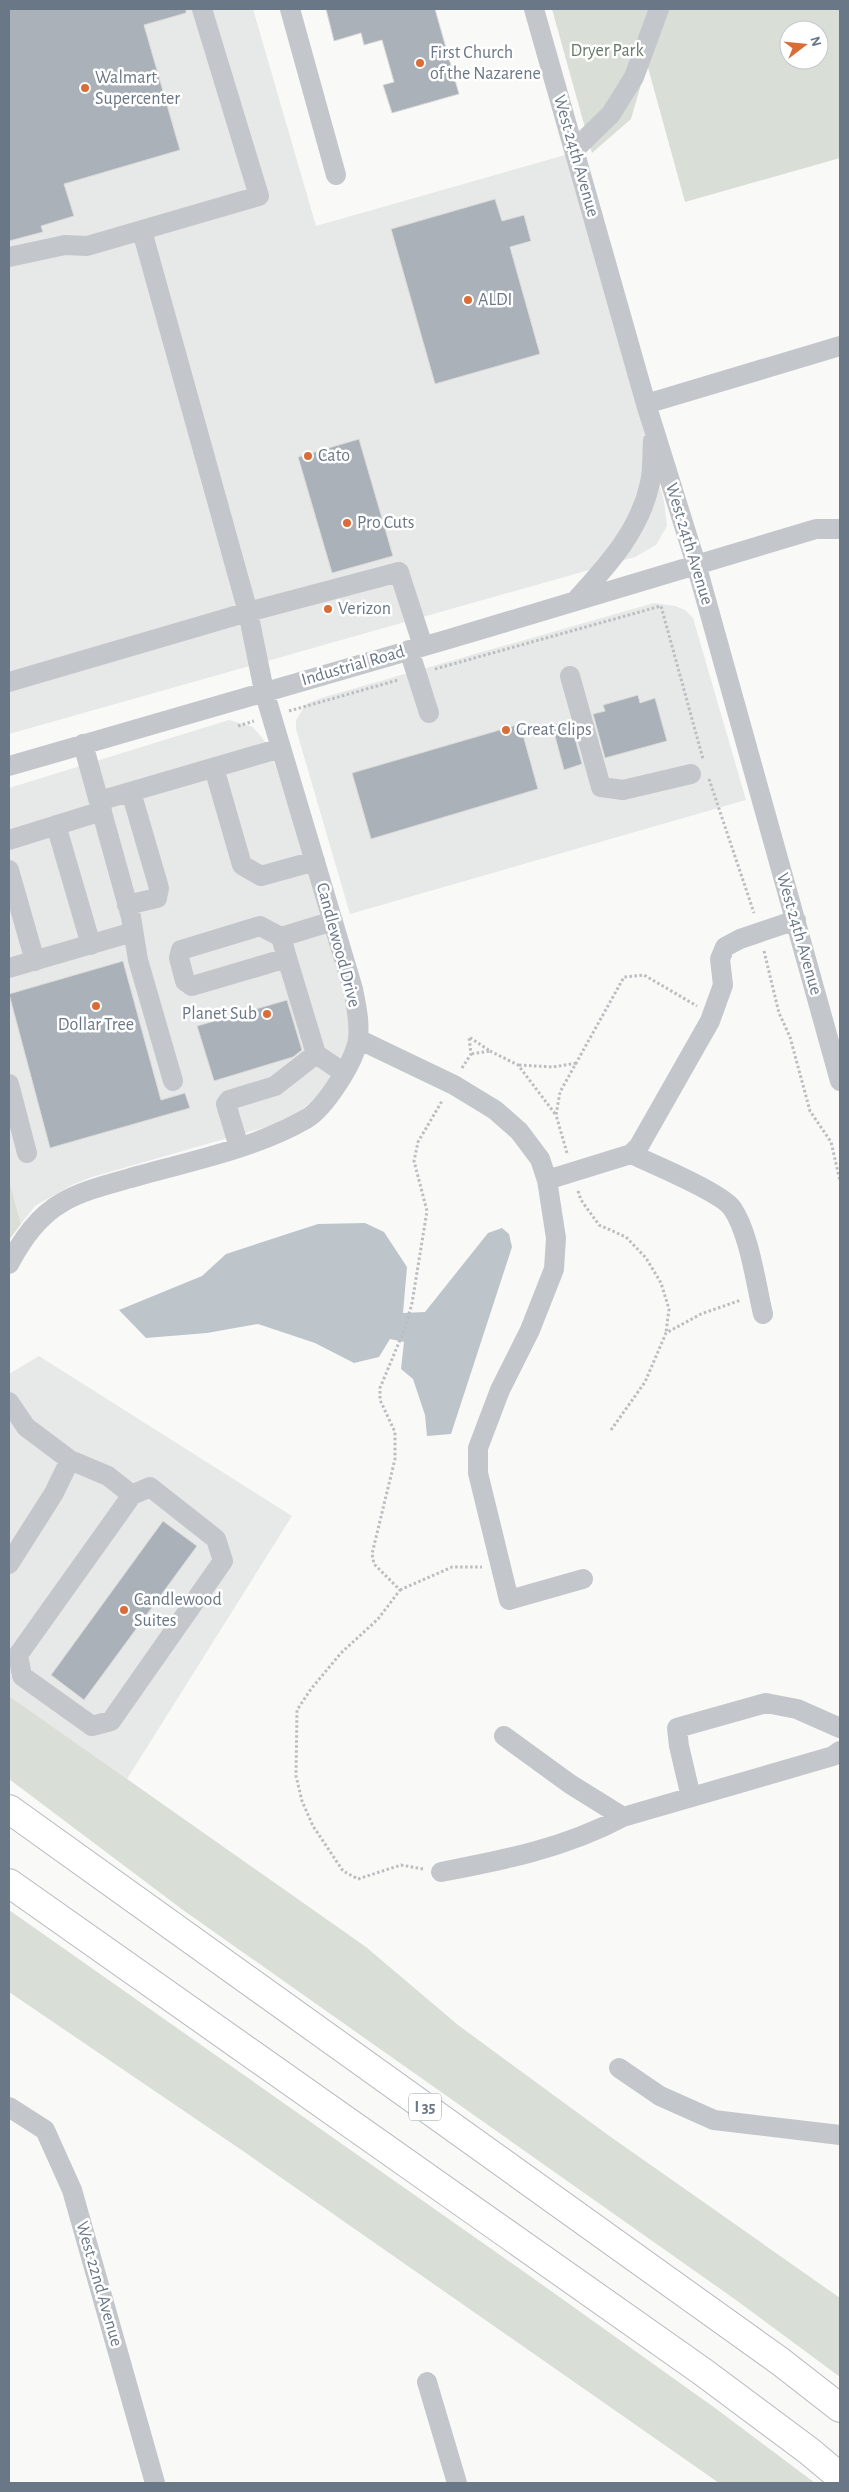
<svg xmlns="http://www.w3.org/2000/svg" width="849" height="2492" font-family="'Alegreya Sans',sans-serif">
  <style>
    .built { fill: #e7e8e8 }
    .green { fill: #d9ded7; fill-rule: evenodd }
    .water { fill: #bdc5cb }
    .building { fill: #aab1b8; stroke: #dbdbd9 }
    .lines { fill: none; stroke-linecap: round; stroke-linejoin: round }
    .highway-casing { stroke: #b6b9bd; stroke-width: 30 }
    .path { stroke: #bbbdc1; stroke-width: 3; stroke-dasharray: 2.5 2.5; stroke-linecap: butt }
    .minor { stroke: #c3c6ca; stroke-width: 20 }
    .highway { stroke: #fff; stroke-width: 28 }
    .poi-dot { fill: #da6c37; stroke: #fff; stroke-width: 2 }
    .labels { text-anchor: middle; dominant-baseline: central; stroke-width: 5; stroke-linejoin: round; paint-order: stroke }
    .shield { fill: #fff; stroke: #97a0ab; stroke-width: 1 }
    .shield-label { font-size: 16px; font-weight: bold; fill: #6a7787 }
    .park-label { font-size: 18px; fill: #667965; stroke: #fff }
    .poi-label { font-size: 18px; fill: #6a7787; stroke: #fff; text-anchor: start }
    .street-label { font-size: 18px; fill: #6a7787; stroke: #fff }
  </style>
  <rect width="100%" height="100%" fill="#f9f9f7"/>
  <path class="built" d="M 9,9 L 253,9 L 316,226 L 565,155 L 664,501 L 667,526 L 656,545 L 635,557 L 9,734 Z
    M 654,603 L 675,606 L 685,610 L 693,618 L 746,800 L 350,914 L 296,729 L 296,720 L 306,704 L 321,698 Z
    M 229,720 L 253,727 L 267,744 L 275,764 L 347,994 L 350,1024 L 346,1050 L 335,1077 L 318,1096 L 295,1115 L 273,1125 L 92,1177 L 72,1185 L 35,1206 L 21,1224 L 9,1180 L 9,788 Z
    M 39,1356 L 292,1516 L 127,1779 L 9,1696 L 9,1374 Z"/>
  <path class="green" d="M 552,9 L 840,9 L 840,158 L 685,202 L 647,64 L 631,119 L 592,153 ZM 789,30 L 819,30 L 819,60 L 789,60 Z
    M 9,1180 L 21,1224 L 9,1240 Z
    M 9,1696 L 366,1947 L 458,2025 L 608,2135 L 840,2298 L 840,2377 L 736,2300 L 183,1910 L 9,1779 Z
    M 9,1910 L 537,2281 L 715,2408 L 815,2483 L 719,2483 L 243,2151 L 9,1992 Z"/>
  <path class="water" d="M 365,1223 L 384,1232 L 407,1267 L 403,1313 L 425,1312 L 488,1233 L 502,1228 L 509,1234 L 512,1247 L 451,1434 L 427,1436 L 425,1415 L 413,1379 L 401,1369 L 404,1342 L 390,1339 L 379,1357 L 354,1363 L 315,1343 L 258,1324 L 207,1333 L 146,1338 L 119,1310 L 202,1276 L 226,1254 L 318,1224 Z"/>
  <path class="building" d="M 9,9 L 186,9 L 186,13 L 144,25 L 180,150 L 64,184 L 74,216 L 41,226 L 43,232 L 9,241 Z
    M 326,9 L 435,9 L 459,94 L 392,113 L 383,85 L 394,82 L 382,40 L 364,45 L 361,33 L 334,41 Z
    M 495,199 L 502,221 L 524,215 L 531,241 L 510,247 L 540,354 L 435,384 L 391,229 Z
    M 359,439 L 393,556 L 332,573 L 298,457 Z
    M 638,695 L 640,703 L 655,698 L 667,741 L 605,758 L 593,714 L 605,711 L 603,705 Z
    M 570,720 L 582,764 L 564,770 L 552,725 Z
    M 520,724 L 538,789 L 371,839 L 352,773 Z
    M 123,961 L 161,1100 L 185,1093 L 190,1108 L 50,1148 L 9,994 Z
    M 287,1000 L 302,1050 L 293,1057 L 214,1081 L 197,1026 Z
    M 163,1521 L 197,1546 L 84,1700 L 51,1675 Z"/>
  <g class="lines">
    <defs>
      <path id="highway" d="M 9,1809 L 781,2362 L 840,2408
        M 9,1883 L 703,2372 L 809,2451 L 840,2477"/>
    </defs>
    <use href="#highway" class="highway-casing"/>
    <path class="path" d="M 435,669 L 661,606 L 703,759
      M 289,711 L 398,680
      M 238,726 L 254,721
      M 709,779 L 754,913
      M 764,951 L 779,1013 L 790,1037 L 810,1111 L 831,1142 L 840,1181
      M 490,1051 L 518,1065 L 556,1115
      M 519,1065 L 553,1067 L 577,1063
      M 462,1068 L 471,1054 L 469,1037 L 490,1051 L 471,1054
      M 567,1153 L 556,1115 L 560,1092 L 624,977 L 644,975 L 697,1006
      M 578,1191 L 581,1200 L 599,1225 L 626,1237 L 646,1258 L 661,1283 L 669,1309 L 666,1333
      M 611,1430 L 645,1382 L 666,1333 L 701,1314 L 741,1300
      M 400,1590 L 452,1567 L 482,1567
      M 423,1869 L 401,1865 L 358,1879 L 343,1871 L 313,1826 L 302,1801 L 296,1776 L 297,1710 L 311,1689 L 341,1653 L 378,1619 L 400,1590 L 374,1564 L 372,1554 L 395,1459 L 395,1432 L 380,1400 L 380,1388 L 405,1328 L 412,1303 L 427,1211 L 414,1161 L 418,1142 L 442,1101"/>
    <path class="minor" d="M 290,9 L 336,175
      M 534,9 L 646,404 L 696,564 L 840,1081
      M 574,150 L 611,114 L 634,77 L 659,9
      M 9,257 L 65,245 L 87,246 L 259,196 L 202,9
      M 646,404 L 840,346
      M 577,599 C 608,565 640,530 650,483 C 653,470 652,455 653,441
      M 409,650 L 429,713
      M 570,676 L 601,787 L 623,790 L 691,774
      M 9,682 L 248,612 L 399,572 L 423,646
      M 83,744 L 131,917 L 138,960 L 173,1081
      M 9,766 L 449,639 L 816,529 L 840,529
      M 214,768 L 242,865 L 261,876 L 315,861
      M 99,801 L 281,748
      M 56,825 L 91,945
      M 9,840 L 102,811
      M 9,870 L 35,961
      M 127,905 L 157,898 L 159,888 L 131,792
      M 281,937 L 287,958 L 192,986 L 185,981 L 179,958 L 181,950 L 260,926 L 281,937 L 333,921
      M 287,958 L 316,1054 L 344,1073
      M 9,968 L 133,932
      M 358,1039 L 454,1085 L 495,1110 L 519,1131 L 540,1159 L 547,1180 L 556,1238 L 554,1269 L 530,1330 L 500,1390 L 478,1448 L 478,1473 L 509,1600 L 583,1579
      M 9,1084 L 27,1153
      M 239,1147 L 226,1104 L 229,1100 L 275,1086 L 316,1054
      M 631,1154 L 639,1146 L 710,1021 L 723,985 L 720,959 L 725,947 L 740,939 L 796,920
      M 547,1180 L 631,1154 C 651,1163 722,1193 732,1208 C 749,1232 756,1284 763,1314
      M 9,1264 C 22,1240 38,1216 63,1202 C 82,1191 106,1185 127,1179 C 186,1162 252,1150 306,1119 C 325,1108 356,1060 358,1038 C 360,1021 356,1005 353,989 L 264,691 L 248,612 L 142,231
      M 9,1402 L 26,1427 L 70,1460 L 108,1476 L 132,1495 L 18,1655 L 22,1676 L 92,1726 L 111,1721 L 223,1561 L 216,1539 L 150,1487 L 132,1495
      M 9,1564 L 54,1493 L 70,1460
      M 504,1736 L 570,1784 L 623,1817
      M 691,1797 L 679,1746 L 677,1728 L 766,1703 L 797,1709 L 840,1728
      M 441,1872 C 504,1860 565,1848 623,1817 L 833,1756 L 840,1751
      M 619,2068 L 660,2096 L 714,2120 L 840,2135
      M 9,2107 L 45,2130 L 72,2190 L 155,2483
      M 427,2382 L 457,2483"/>
    <use href="#highway" class="highway"/>
  </g>
  <g class="poi-dot">
    <circle cx="420" cy="63" r="5"/>
    <circle cx="85" cy="88" r="5"/>
    <circle cx="468" cy="300" r="5"/>
    <circle cx="308" cy="456" r="5"/>
    <circle cx="347" cy="523" r="5"/>
    <circle cx="328" cy="609" r="5"/>
    <circle cx="506" cy="730" r="5"/>
    <circle cx="96" cy="1006" r="5"/>
    <circle cx="267" cy="1014" r="5"/>
    <circle cx="124" cy="1610" r="5"/>
  </g>
  <g class="labels">
    <rect class="shield" x="409" y="2093.5" width="32" height="27" rx="4"/>
    <g class="shield-label">
      <text x="425" y="2107">I 35</text>
    </g>
    <g class="park-label">
      <text x="607" y="51">Dryer Park</text>
    </g>
    <g class="poi-label">
      <text x="430" y="53">First Church<tspan x="430" dy="21">of the Nazarene</tspan></text>
      <text x="95" y="78">Walmart<tspan x="95" dy="21">Supercenter</tspan></text>
      <text x="478" y="300">ALDI</text>
      <text x="318" y="456">Cato</text>
      <text x="357" y="523">Pro Cuts</text>
      <text x="338" y="609">Verizon</text>
      <text x="516" y="730">Great Clips</text>
      <text x="257" y="1014" text-anchor="end">Planet Sub</text>
      <text x="96" y="1025" text-anchor="middle">Dollar Tree</text>
      <text x="134" y="1600">Candlewood<tspan x="134" dy="21">Suites</tspan></text>
    </g>
    <g class="street-label">
      <text transform="translate(576 156) rotate(74)">West 24th Avenue</text>
      <text transform="translate(689 544) rotate(73)">West 24th Avenue</text>
      <text transform="translate(353 666) rotate(-16)">Industrial Road</text>
      <text transform="translate(799 934) rotate(74)">West 24th Avenue</text>
      <text transform="translate(338 945) rotate(75)">Candlewood Drive</text>
      <text transform="translate(99 2284) rotate(74)">West 22nd Avenue</text>
    </g>
  </g>
  <rect width="849" height="2492" fill="none" stroke="#6a7787" stroke-width="20"/>
  <g transform="translate(804 45) rotate(74)"><circle r="24" fill="#ffffff" stroke="#c3c9cf"/>
  <path d="M0-4L9 19L0 12L-9 19Z" fill="#da6c37"/>
  <text y="-8" font-size="14" font-weight="bold" text-anchor="middle" fill="#6a7787">N</text>
  </g>
</svg>
